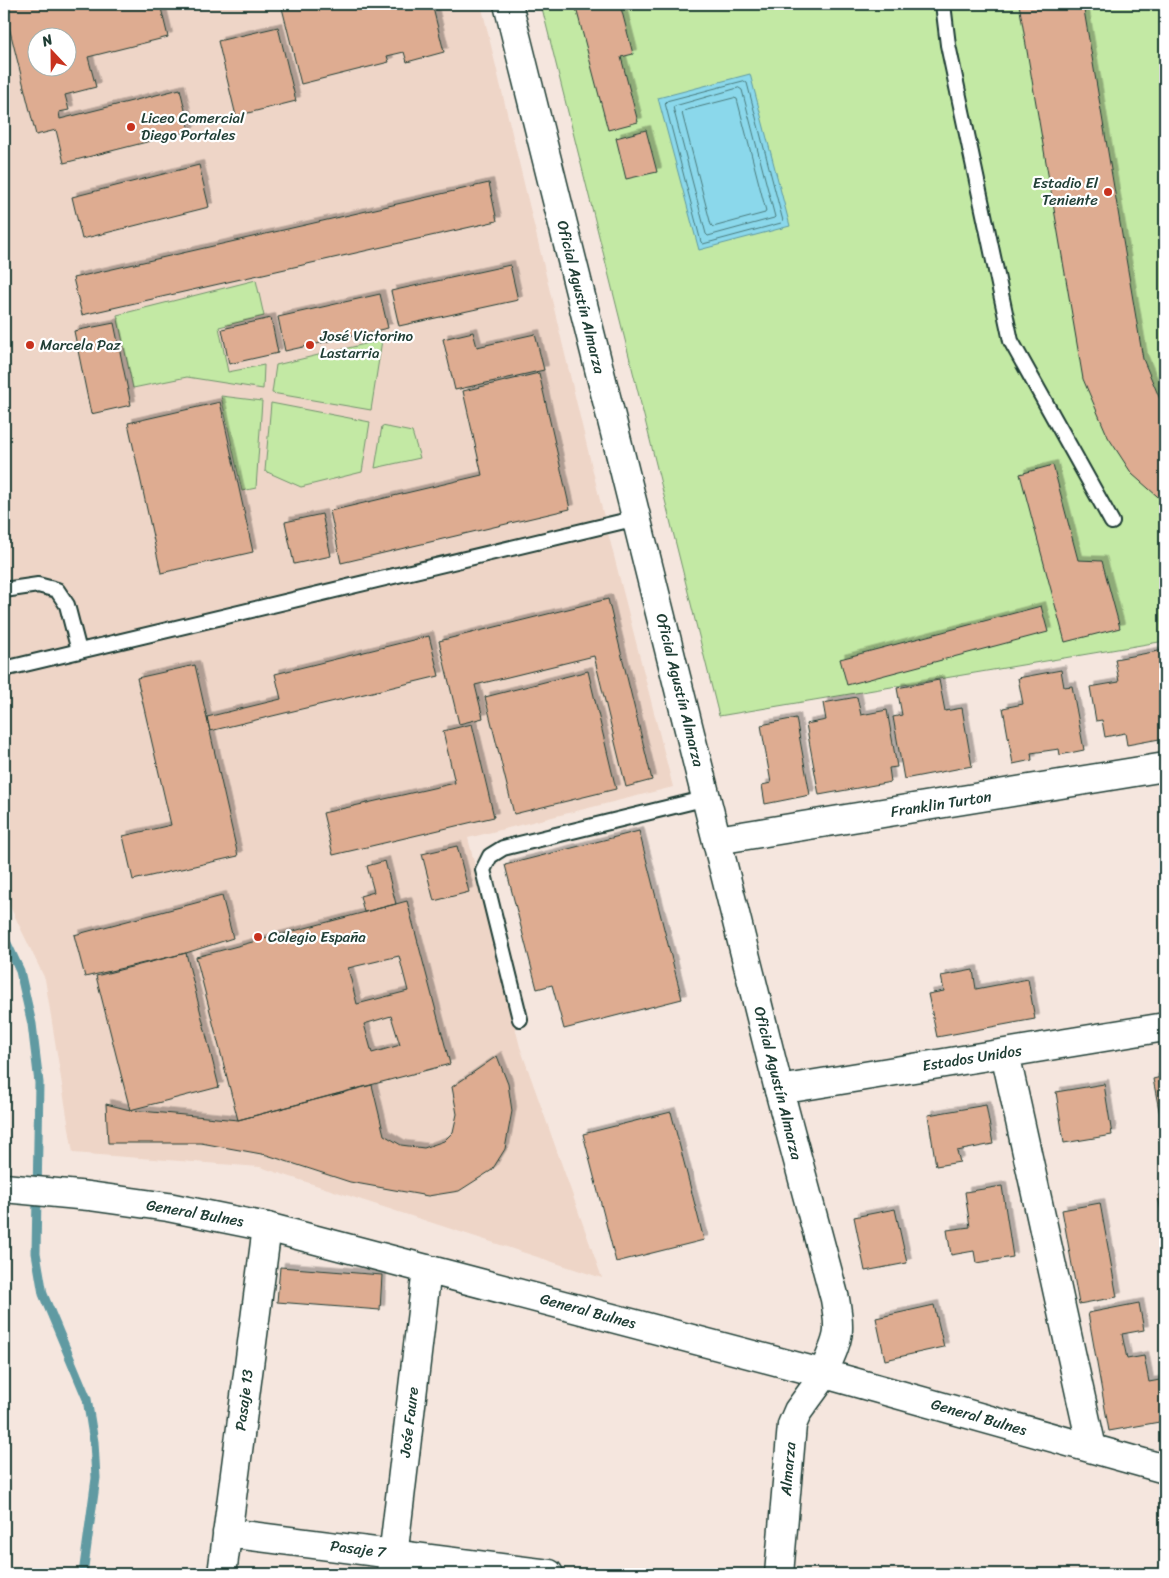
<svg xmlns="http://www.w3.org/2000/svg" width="1169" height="1578" font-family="Sriracha,sans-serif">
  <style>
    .built { fill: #eed5c7; fill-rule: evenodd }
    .green { fill: #c3e9a4; stroke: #71936c }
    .water { fill: #8bd8eb; stroke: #609aa2 }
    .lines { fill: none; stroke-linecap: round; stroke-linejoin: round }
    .shore { stroke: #4a7b7d; stroke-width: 1 }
    .stream { stroke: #609aa2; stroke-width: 9 }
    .building { fill: #deac91; stroke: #1f3d34; fill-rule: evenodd; filter: url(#shadow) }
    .lane-casing { stroke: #1f3d34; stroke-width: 18 }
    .street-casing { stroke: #1f3d34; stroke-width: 31 }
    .secondary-casing { stroke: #1f3d34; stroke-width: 31 }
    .lane { stroke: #fff; stroke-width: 14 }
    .street { stroke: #fff; stroke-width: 28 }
    .secondary { stroke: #fff; stroke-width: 28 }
    .poi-dot { fill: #c8321e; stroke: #fff; stroke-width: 2 }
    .labels { text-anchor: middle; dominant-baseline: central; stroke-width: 4.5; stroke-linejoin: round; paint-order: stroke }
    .poi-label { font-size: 15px; fill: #1f3d34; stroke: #fff; text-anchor: start }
    .street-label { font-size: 15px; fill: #1f3d34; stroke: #fff }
  </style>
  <defs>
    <filter id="shadow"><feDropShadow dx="4.5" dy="-4.5" stdDeviation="0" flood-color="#0004"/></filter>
  </defs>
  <rect width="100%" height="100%" fill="#f5e6de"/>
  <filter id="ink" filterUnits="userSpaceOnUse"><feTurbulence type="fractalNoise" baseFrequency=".02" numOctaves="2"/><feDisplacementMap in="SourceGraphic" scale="10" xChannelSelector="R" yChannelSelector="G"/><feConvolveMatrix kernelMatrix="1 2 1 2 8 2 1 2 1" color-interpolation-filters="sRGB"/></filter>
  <g filter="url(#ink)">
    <path class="built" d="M 4,4 L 481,4 L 603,513 L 673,787 L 468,838 L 520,1047 L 602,1278 L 260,1167 L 73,1153 L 45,979 L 4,894 ZM 38,38 L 68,38 L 68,68 L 38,68 Z"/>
    <path class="green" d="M 541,4 L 1165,4 L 1165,641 L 719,716 Z
      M 256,280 L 264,316 L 219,327 L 228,372 L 264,365 L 263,389 L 187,377 L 133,388 L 117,315 Z
      M 382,340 L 371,410 L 272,393 L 276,365 Z
      M 221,396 L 262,401 L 256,488 L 242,491 Z
      M 271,403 L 370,422 L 362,472 L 301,487 L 265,471 Z
      M 382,426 L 412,432 L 420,458 L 375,468 Z"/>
    <path class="water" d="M 750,74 L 790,226 L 699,250 L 658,98 Z"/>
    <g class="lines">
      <path class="shore" d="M 744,81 L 747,83 L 783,221 L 781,223 L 703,244 L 701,242 L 665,103 L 667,101 Z
        M 739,88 L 742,90 L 775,217 L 774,218 L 708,236 L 706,234 L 673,107 L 675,106 Z
        M 734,98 L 737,99 L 766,211 L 765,213 L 713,227 L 711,225 L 682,113 L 684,111 Z"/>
      <path class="stream" d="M 4,937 L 20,971 L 32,1024 L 39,1083 L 36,1253 L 43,1294 L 87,1399 L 94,1442 L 96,1478 L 83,1574"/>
    </g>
    <path class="building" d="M 9,4 L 160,4 L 168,37 L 88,57 L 96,87 L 65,95 L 69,110 L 59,112 L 60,119 L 180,89 L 190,131 L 64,163 L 56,130 L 36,135 L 4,7 L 4,5 ZM 38,38 L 68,38 L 68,68 L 38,68 Z
      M 281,4 L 432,4 L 444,52 L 407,62 L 404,52 L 387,56 L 389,62 L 301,84 Z
      M 575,4 L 620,4 L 633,54 L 621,57 L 638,122 L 608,130 Z
      M 1019,4 L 1083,4 L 1143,359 L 1165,411 L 1165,503 L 1132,474 L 1108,437 L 1083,379 Z
      M 278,27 L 296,101 L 236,116 L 218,41 Z
      M 646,130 L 657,172 L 626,179 L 616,138 Z
      M 199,165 L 209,207 L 82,239 L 72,197 Z
      M 489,183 L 497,221 L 82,315 L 73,278 Z
      M 510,265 L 518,300 L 399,326 L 391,291 Z
      M 380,294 L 388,328 L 285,351 L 278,317 Z
      M 271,318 L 278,353 L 229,364 L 222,329 Z
      M 114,323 L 131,405 L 91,414 L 74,331 Z
      M 473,332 L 477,347 L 535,334 L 544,370 L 455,390 L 443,339 Z
      M 539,373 L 570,509 L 341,563 L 330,511 L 482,475 L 463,391 Z
      M 220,402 L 253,552 L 161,573 L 128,423 Z
      M 1053,465 L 1078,560 L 1102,561 L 1120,628 L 1065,642 L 1020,474 Z
      M 322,514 L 331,556 L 294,564 L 285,522 Z
      M 608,599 L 652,780 L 626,787 L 594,656 L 475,685 L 483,718 L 459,724 L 439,641 Z
      M 1041,606 L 1048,632 L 847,685 L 840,659 Z
      M 429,636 L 439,676 L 210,731 L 207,717 L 281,699 L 275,674 Z
      M 1164,650 L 1165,658 L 1165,727 L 1163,727 L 1165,738 L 1127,745 L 1125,733 L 1105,737 L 1102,720 L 1096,721 L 1090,687 L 1119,682 L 1115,659 Z
      M 195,665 L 238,856 L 133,880 L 123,836 L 171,825 L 137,678 Z
      M 1061,670 L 1064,687 L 1072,686 L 1084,750 L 1060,755 L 1059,749 L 1031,753 L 1032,760 L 1013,764 L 1003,708 L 1023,704 L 1018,678 Z
      M 588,671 L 616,789 L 514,814 L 485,697 Z
      M 939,680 L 945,711 L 962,708 L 972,766 L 904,779 L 893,717 L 902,715 L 897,688 Z
      M 857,697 L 861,715 L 887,710 L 897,767 L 889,768 L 891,782 L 819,795 L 806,724 L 826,720 L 823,703 Z
      M 796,718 L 810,795 L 765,804 L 762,785 L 771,783 L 761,725 Z
      M 472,724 L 494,817 L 333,855 L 323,813 L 455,783 L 443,731 Z
      M 639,831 L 682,999 L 564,1029 L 552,985 L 537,989 L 505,865 Z
      M 457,846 L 469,892 L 434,901 L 422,854 Z
      M 385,861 L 396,904 L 364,912 L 360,896 L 374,892 L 367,866 Z
      M 222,896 L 233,938 L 186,953 L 85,977 L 74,935 Z
      M 407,901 L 450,1064 L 238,1120 L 196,957 ZM 399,956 L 408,991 L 357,1004 L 348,968 ZM 391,1016 L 400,1045 L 372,1053 L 364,1024 Z
      M 186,953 L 219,1087 L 130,1110 L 96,976 Z
      M 973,970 L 976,989 L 1028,979 L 1035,1019 L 937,1037 L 928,994 L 944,991 L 941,976 Z
      M 497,1056 L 508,1084 L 512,1111 L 505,1149 L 492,1170 L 459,1191 L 428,1196 L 350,1182 L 267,1155 L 201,1143 L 108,1143 L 106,1104 L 130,1110 L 238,1120 L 372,1085 L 384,1135 L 401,1145 L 424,1148 L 444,1141 L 453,1132 L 457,1114 L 452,1087 Z
      M 1165,1076 L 1165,1141 L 1153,1079 Z
      M 1104,1084 L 1112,1135 L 1064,1143 L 1056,1092 Z
      M 986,1105 L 993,1144 L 957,1151 L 960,1162 L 936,1166 L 928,1115 Z
      M 671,1112 L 704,1240 L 616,1262 L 583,1134 Z
      M 1002,1186 L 1013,1257 L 976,1263 L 974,1251 L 951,1255 L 947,1230 L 970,1227 L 965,1192 Z
      M 1165,1194 L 1165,1235 L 1158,1195 Z
      M 1100,1203 L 1117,1297 L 1079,1304 L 1062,1210 Z
      M 895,1209 L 907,1263 L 865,1271 L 854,1217 Z
      M 280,1267 L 382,1275 L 380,1310 L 277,1302 Z
      M 1139,1303 L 1144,1330 L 1122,1334 L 1127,1359 L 1144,1356 L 1149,1382 L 1165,1379 L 1165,1421 L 1109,1431 L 1088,1313 Z
      M 934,1305 L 944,1347 L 885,1360 L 876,1318 Z"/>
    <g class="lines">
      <defs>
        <path id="lane" d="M 943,4 L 948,45 L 1011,341 L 1112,522
          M 4,590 L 38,585 L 57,590 L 67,605 L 79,651
          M 4,669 L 637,518
          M 520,1019 L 483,870 L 490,856 L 503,848 L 707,798"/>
        <path id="street" d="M 717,840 L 1165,767
          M 1005,1053 L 1092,1448
          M 779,1090 L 1165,1027
          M 227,1533 L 549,1574
          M 222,1574 L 267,1227"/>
        <path id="secondary" d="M 508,4 L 779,1090 L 835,1299 C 841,1333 839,1337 825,1369 L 825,1374 L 798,1411 L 792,1425 L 779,1574
          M 4,1188 L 89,1196 L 168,1207 L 267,1227 L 825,1374 L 1165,1469
          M 391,1574 L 427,1269"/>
      </defs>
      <use href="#lane" class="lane-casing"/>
      <use href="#street" class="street-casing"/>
      <use href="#secondary" class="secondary-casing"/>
      <use href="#lane" class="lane"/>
      <use href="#street" class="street"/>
      <use href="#secondary" class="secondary"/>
    </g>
  </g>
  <g class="poi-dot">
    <circle cx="131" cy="127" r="5"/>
    <circle cx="1108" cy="192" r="5"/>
    <circle cx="30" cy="345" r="5"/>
    <circle cx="310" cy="345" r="5"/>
    <circle cx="258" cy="937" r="5"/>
  </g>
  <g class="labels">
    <g class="poi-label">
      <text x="141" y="118">Liceo Comercial<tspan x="141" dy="17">Diego Portales</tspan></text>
      <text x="1098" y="183" text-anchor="end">Estadio El<tspan x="1098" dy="17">Teniente</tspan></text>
      <text x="320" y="336">José Victorino<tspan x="320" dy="17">Lastarria</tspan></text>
      <text x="40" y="345">Marcela Paz</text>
      <text x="268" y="937">Colegio España</text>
    </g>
    <g class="street-label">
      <text transform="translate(581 297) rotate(76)">Oficial Agustín Almarza</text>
      <text transform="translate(680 690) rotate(76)">Oficial Agustín Almarza</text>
      <text transform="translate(941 804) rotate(-9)">Franklin Turton</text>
      <text transform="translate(972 1058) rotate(-9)">Estados Unidos</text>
      <text transform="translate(778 1083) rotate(76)">Oficial Agustín Almarza</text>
      <text transform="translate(195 1213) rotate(10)">General Bulnes</text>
      <text transform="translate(588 1311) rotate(15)">General Bulnes</text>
      <text transform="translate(244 1400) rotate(-83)">Pasaje 13</text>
      <text transform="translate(979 1417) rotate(16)">General Bulnes</text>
      <text transform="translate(409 1422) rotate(-83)">Jośe Faure</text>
      <text transform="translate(788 1469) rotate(-85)">Almarza</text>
      <text transform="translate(358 1549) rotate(7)">Pasaje 7</text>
    </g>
  </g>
  <rect width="1169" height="1578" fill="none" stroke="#fff" stroke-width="20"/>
  <rect x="10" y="10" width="1149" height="1558" fill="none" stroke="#1f3d34" stroke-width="2" filter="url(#ink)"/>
  <g transform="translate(52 52) rotate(338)"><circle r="24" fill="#ffffff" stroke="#a5b1ae"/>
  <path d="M0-4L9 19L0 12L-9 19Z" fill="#c8321e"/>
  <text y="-8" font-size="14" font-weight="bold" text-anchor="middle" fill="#1f3d34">N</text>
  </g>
</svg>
